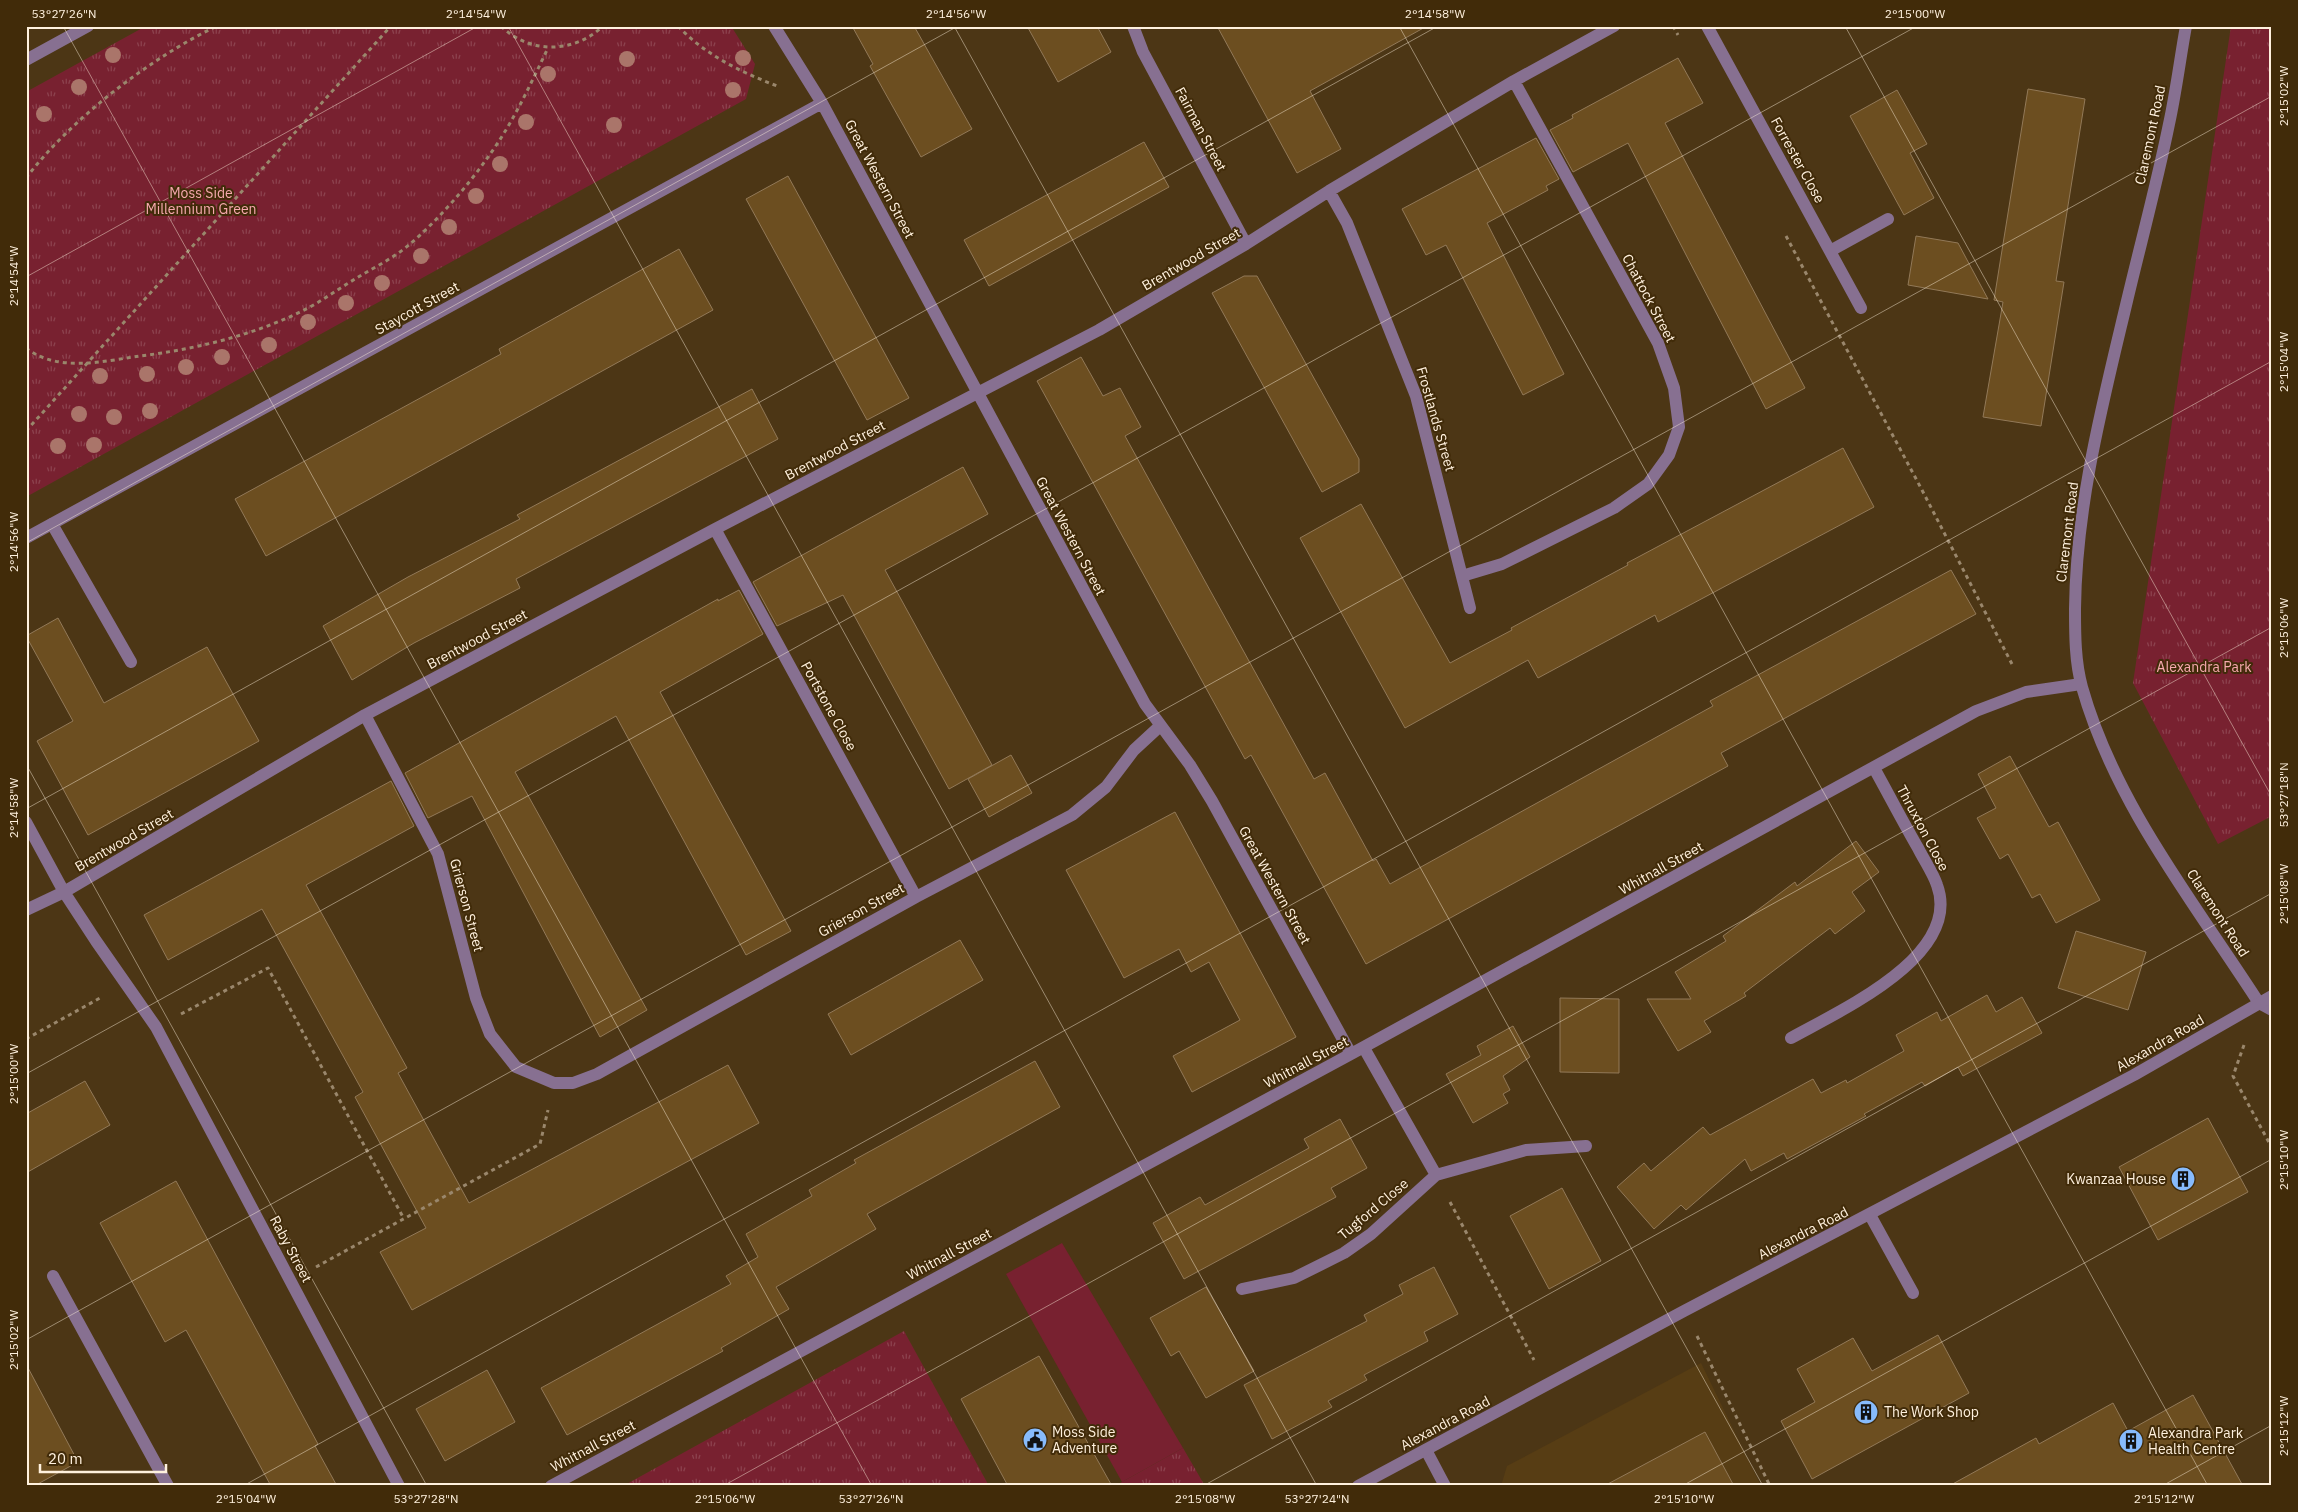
<svg xmlns="http://www.w3.org/2000/svg" width="2298" height="1512" font-family="'IBM Plex Sans',sans-serif">
  <style>
    .built { fill: #573d14 }
    .grass { fill: #782130 }
    .park { fill: url(#park-tufts) }
    .building { fill: #6c4e20; stroke: #927958 }
    .lines { fill: none; stroke-linecap: round; stroke-linejoin: round }
    .path { stroke: #9a876c; stroke-width: 3; stroke-dasharray: 4 4; stroke-linecap: butt }
    .service { stroke: #877091; stroke-width: 12 }
    .minor { stroke: #877091; stroke-width: 12 }
    .tertiary { stroke: #877091; stroke-width: 12 }
    .tree { fill: #aa756a }
    .ticks { fill: none; stroke: #fff1de; stroke-width: 1; stroke-opacity: 0.45 }
    .labels { text-anchor: middle; dominant-baseline: central; stroke-width: 4; stroke-linejoin: round; paint-order: stroke }
    .street-label { font-size: 14px; fill: #fff1de; stroke: #412b09 }
    .park-label { font-size: 14px; fill: #f7a9af; stroke: #412b09 }
    .poi-label { font-size: 14px; fill: #fff1de; stroke: #412b09; text-anchor: start }
    .neatline { fill: none; stroke: #fff1de; stroke-width: 2 }
    .ticks-label { font-size: 12px; text-anchor: middle; fill: #fff1de }
  </style>
  <defs>
    <pattern id="park-tufts" width="24" height="20" patternUnits="userSpaceOnUse" patternTransform="scale(1.25)"><rect width="24" height="20" fill="#782130"/><path d="M3 7l-1-3M5 7V3M7 7l1-3M15 17l-1-3M17 17v-4M19 17l1-3" fill="none" stroke="#8c424e"/></pattern>
  </defs>
  <rect width="100%" height="100%" fill="#4c3615"/>
  <path class="built" d="M 1701,1363 L 1761,1486 L 1501,1486 L 1507,1466 Z"/>
  <path class="grass" d="M 1062,1243 L 1183,1448 L 1122,1482 L 1006,1274 Z"/>
  <path class="park" d="M 146,26 L 731,26 L 755,64 L 746,99 L 26,497 L 26,92 Z
    M 2231,26 L 2272,26 L 2272,816 L 2218,844 L 2133,683 Z
    M 904,1331 L 989,1486 L 623,1486 Z
    M 1183,1448 L 1205,1486 L 1114,1486 L 1122,1482 Z"/>
  <path class="building" d="M 852,26 L 914,26 L 972,129 L 921,157 L 870,66 L 873,64 Z
    M 1027,26 L 1097,26 L 1111,52 L 1058,82 Z
    M 1217,26 L 1427,26 L 1310,91 L 1341,149 L 1297,173 Z
    M 1678,58 L 1703,103 L 1665,123 L 1805,388 L 1766,409 L 1628,143 L 1573,172 L 1550,130 L 1573,118 L 1572,115 Z
    M 2028,89 L 2085,99 L 2056,281 L 2064,282 L 2041,426 L 1983,417 L 2003,302 L 1994,300 Z
    M 1897,90 L 1927,144 L 1910,153 L 1934,198 L 1904,215 L 1850,116 Z
    M 1536,138 L 1559,179 L 1546,186 L 1548,190 L 1487,223 L 1564,374 L 1523,395 L 1446,245 L 1426,255 L 1402,209 Z
    M 1144,142 L 1169,187 L 989,286 L 964,240 Z
    M 788,176 L 909,398 L 867,420 L 746,199 Z
    M 1916,236 L 1958,243 L 1988,299 L 1908,285 Z
    M 679,249 L 713,310 L 266,556 L 235,499 L 501,354 L 499,349 Z
    M 1244,276 L 1257,276 L 1359,459 L 1359,472 L 1322,492 L 1212,293 Z
    M 1081,357 L 1103,396 L 1120,388 L 1141,427 L 1125,436 L 1314,779 L 1325,773 L 1373,861 L 1376,859 L 1390,884 L 1713,706 L 1710,701 L 1951,570 L 1976,614 L 1721,753 L 1728,766 L 1366,964 L 1251,755 L 1245,759 L 1037,381 Z
    M 752,389 L 778,439 L 516,579 L 520,588 L 414,643 L 352,680 L 323,626 L 408,577 L 520,519 L 517,515 Z
    M 1843,448 L 1874,507 L 1658,622 L 1655,615 L 1538,678 L 1528,660 L 1405,728 L 1300,538 L 1361,504 L 1450,663 L 1512,630 L 1511,628 L 1628,565 L 1627,563 Z
    M 963,467 L 988,514 L 885,570 L 992,765 L 949,789 L 843,595 L 777,626 L 753,582 Z
    M 739,590 L 763,634 L 660,692 L 791,931 L 746,955 L 616,716 L 515,772 L 647,1010 L 600,1037 L 472,796 L 428,818 L 405,773 L 718,599 L 718,601 Z
    M 58,618 L 104,703 L 207,647 L 259,741 L 88,835 L 37,741 L 73,721 L 26,636 Z
    M 1011,755 L 1032,793 L 989,817 L 968,779 Z
    M 2010,756 L 2049,827 L 2058,822 L 2100,900 L 2056,923 L 2040,894 L 2032,898 L 2008,854 L 2000,859 L 1977,818 L 1996,808 L 1978,774 Z
    M 391,781 L 414,826 L 306,885 L 407,1068 L 398,1073 L 469,1203 L 728,1065 L 759,1123 L 412,1310 L 380,1252 L 426,1228 L 355,1097 L 363,1092 L 262,909 L 168,960 L 144,915 Z
    M 1175,812 L 1296,1037 L 1192,1092 L 1173,1056 L 1240,1020 L 1209,962 L 1191,972 L 1179,949 L 1124,978 L 1066,870 Z
    M 1856,841 L 1879,872 L 1852,892 L 1865,911 L 1835,934 L 1830,928 L 1744,993 L 1746,996 L 1704,1021 L 1711,1032 L 1678,1051 L 1647,999 L 1691,999 L 1675,972 L 1726,941 L 1723,936 L 1795,882 L 1797,886 Z
    M 2076,931 L 2146,952 L 2128,1010 L 2058,988 Z
    M 960,940 L 983,980 L 851,1055 L 828,1014 Z
    M 1987,995 L 1996,1012 L 2022,997 L 2042,1033 L 1963,1076 L 1958,1067 L 1925,1086 L 1922,1082 L 1864,1114 L 1866,1116 L 1787,1159 L 1784,1153 L 1751,1171 L 1745,1159 L 1686,1210 L 1681,1205 L 1654,1229 L 1617,1187 L 1644,1163 L 1651,1171 L 1703,1127 L 1710,1135 L 1813,1079 L 1821,1093 L 1846,1080 L 1847,1083 L 1904,1051 L 1896,1035 L 1937,1012 L 1941,1021 Z
    M 1560,998 L 1619,999 L 1619,1073 L 1560,1072 Z
    M 1513,1026 L 1530,1057 L 1503,1076 L 1510,1090 L 1503,1094 L 1508,1103 L 1473,1123 L 1446,1074 L 1481,1055 L 1477,1046 Z
    M 1035,1061 L 1060,1107 L 867,1214 L 876,1229 L 776,1287 L 789,1309 L 721,1348 L 723,1351 L 567,1435 L 541,1388 L 731,1284 L 726,1276 L 758,1257 L 746,1234 L 812,1196 L 809,1190 L 856,1163 L 854,1160 Z
    M 85,1081 L 110,1125 L 26,1173 L 26,1114 Z
    M 2208,1118 L 2248,1192 L 2158,1240 L 2119,1167 Z
    M 1340,1119 L 1367,1168 L 1331,1188 L 1336,1197 L 1184,1279 L 1153,1223 L 1200,1197 L 1205,1205 L 1309,1148 L 1304,1139 Z
    M 176,1181 L 318,1444 L 315,1446 L 337,1486 L 271,1486 L 186,1330 L 165,1342 L 100,1223 Z
    M 1562,1188 L 1601,1261 L 1549,1289 L 1510,1216 Z
    M 1434,1267 L 1458,1314 L 1424,1332 L 1428,1341 L 1364,1375 L 1367,1380 L 1328,1401 L 1332,1407 L 1272,1439 L 1244,1385 L 1367,1321 L 1364,1315 L 1403,1294 L 1399,1285 Z
    M 1206,1287 L 1254,1371 L 1206,1398 L 1179,1351 L 1171,1356 L 1150,1318 Z
    M 1938,1335 L 1969,1393 L 1812,1479 L 1781,1421 L 1815,1402 L 1797,1369 L 1853,1338 L 1872,1371 Z
    M 1039,1356 L 1112,1486 L 1008,1486 L 961,1399 Z
    M 26,1364 L 78,1462 L 34,1486 L 26,1486 Z
    M 487,1370 L 515,1422 L 445,1461 L 416,1409 Z
    M 2193,1395 L 2243,1486 L 1949,1486 L 2036,1438 L 2039,1444 L 2113,1403 L 2128,1431 Z
    M 1705,1432 L 1734,1486 L 1604,1486 Z"/>
  <g class="lines">
    <path class="path" d="M 501,26 C 530,55 575,53 603,26
      M 678,26 C 705,55 741,72 777,86
      M 1673,26 L 1678,35
      M 26,178 C 71,119 150,58 217,26
      M 1786,236 L 1922,490 L 2013,666
      M 26,348 C 58,373 104,361 140,356 C 197,349 259,334 310,307 C 326,298 340,288 355,279 C 373,268 394,258 410,244 C 437,221 467,187 488,157 C 513,123 530,85 548,48
      M 26,431 L 391,26
      M 181,1014 L 268,968 L 404,1219
      M 26,1039 L 100,998
      M 2244,1045 L 2233,1076 L 2272,1148
      M 1450,1202 L 1534,1360
      M 316,1267 L 540,1144 L 548,1110
      M 1697,1336 L 1770,1486"/>
    <path class="service" d="M 1707,26 L 1861,308
      M 1830,251 L 1888,219
      M 52,524 L 131,662
      M 1870,1215 L 1913,1293
      M 53,1276 L 168,1486
      M 1426,1450 L 1445,1486"/>
    <path class="minor" d="M 774,26 L 822,103 L 1145,704 L 1190,765 L 1212,801 L 1351,1054
      M 1133,26 L 1143,52 L 1246,244
      M 2186,26 C 2180,59 2176,92 2169,124 C 2157,183 2141,242 2127,301 C 2103,402 2076,504 2075,609 C 2075,634 2075,662 2082,687 C 2115,804 2194,902 2259,1003 L 2272,1010
      M 26,60 L 88,26
      M 1329,191 L 1347,223 L 1416,396 L 1470,608
      M 715,529 L 916,897
      M 26,538 L 822,103
      M 1462,576 L 1502,564 L 1614,508 L 1648,484 L 1669,455 L 1679,427 L 1674,388 L 1658,343 L 1514,81
      M 365,715 L 438,854 L 476,998 L 490,1034 L 516,1067 L 554,1083 L 573,1083 L 597,1074 L 916,897 L 1072,815 L 1106,787 L 1134,750 L 1160,726
      M 26,822 L 64,892 L 96,941 L 156,1027 L 399,1486
      M 26,910 L 64,892 L 365,715 L 715,529 L 1099,330 L 1246,244 L 1329,191 L 1514,81 L 1614,26
      M 1791,1038 C 1839,1011 1963,956 1937,885 C 1933,873 1924,860 1918,848 C 1903,822 1889,795 1874,768
      M 1364,1048 L 1436,1175
      M 1242,1289 L 1294,1278 L 1344,1253 L 1371,1234 L 1436,1175 L 1526,1150 L 1586,1146
      M 551,1486 L 1351,1054 L 1976,711 L 2026,692 L 2081,684"/>
    <path class="tertiary" d="M 1358,1486 L 1684,1311 L 2134,1075 L 2272,996"/>
  </g>
  <g class="tree">
    <circle cx="113" cy="55" r="8"/>
    <circle cx="743" cy="58" r="8"/>
    <circle cx="627" cy="59" r="8"/>
    <circle cx="548" cy="74" r="8"/>
    <circle cx="79" cy="87" r="8"/>
    <circle cx="733" cy="90" r="8"/>
    <circle cx="44" cy="114" r="8"/>
    <circle cx="526" cy="122" r="8"/>
    <circle cx="614" cy="125" r="8"/>
    <circle cx="500" cy="164" r="8"/>
    <circle cx="476" cy="196" r="8"/>
    <circle cx="449" cy="227" r="8"/>
    <circle cx="421" cy="256" r="8"/>
    <circle cx="382" cy="283" r="8"/>
    <circle cx="346" cy="303" r="8"/>
    <circle cx="308" cy="322" r="8"/>
    <circle cx="269" cy="345" r="8"/>
    <circle cx="222" cy="357" r="8"/>
    <circle cx="186" cy="367" r="8"/>
    <circle cx="147" cy="374" r="8"/>
    <circle cx="100" cy="376" r="8"/>
    <circle cx="150" cy="411" r="8"/>
    <circle cx="79" cy="414" r="8"/>
    <circle cx="114" cy="417" r="8"/>
    <circle cx="94" cy="445" r="8"/>
    <circle cx="58" cy="446" r="8"/>
  </g>
  <path class="ticks" d="M 63,26 L 872,1486M 508,26 L 1317,1486M 954,26 L 1763,1486M 1399,26 L 2208,1486M 1845,26 L 2272,797M 26,277 L 478,26M 26,543 L 958,26M 26,764 L 427,1486M 26,809 L 1438,26M 26,1074 L 1917,26M 26,1340 L 2272,96M 243,1486 L 2272,361M 723,1486 L 2272,627M 1203,1486 L 2272,893M 1682,1486 L 2272,1159M 2162,1486 L 2272,1425"/>
  <defs>
    <symbol id="building-disc" viewBox="-11 -11 22 22"><circle r="9.5" fill="#87bbfc" stroke="#412b09"/><path d="M-4-6H4V6H1V3H-1V6H-4ZM-2.5-4.3h1.7v1.8h-1.7ZM.8-4.3h1.7v1.8H.8ZM-2.5-1h1.7V.8h-1.7ZM.8-1h1.7V.8H.8Z" fill="#111"/></symbol>
    <symbol id="civic-disc" viewBox="-11 -11 22 22"><circle r="9.5" fill="#87bbfc" stroke="#412b09"/><path d="M-.6-6.5H3V-4.5H.6V-3L4-1V1h2V6H-6V1h2V-1L-.6-3ZM-1.2 2.5V6h2.4V2.5Z" fill="#111"/></symbol>
  </defs>
  <g fill-rule="evenodd">
    <use href="#building-disc" x="2169" y="1165" width="28" height="28"/>
    <use href="#building-disc" x="1852" y="1398" width="28" height="28"/>
    <use href="#civic-disc" x="1021" y="1426" width="28" height="28"/>
    <use href="#building-disc" x="2117" y="1427" width="28" height="28"/>
  </g>
  <g class="labels">
    <g class="street-label">
      <text transform="translate(1201 129) rotate(62)">Fairman Street</text>
      <text transform="translate(2150 135) rotate(-78)">Claremont Road</text>
      <text transform="translate(1798 160) rotate(61)">Forrester Close</text>
      <text transform="translate(880 179) rotate(62)">Great Western Street</text>
      <text transform="translate(1191 259) rotate(-30)">Brentwood Street</text>
      <text transform="translate(1649 298) rotate(62)">Chattock Street</text>
      <text transform="translate(417 308) rotate(-29)">Staycott Street</text>
      <text transform="translate(1436 419) rotate(74)">Frostlands Street</text>
      <text transform="translate(835 450) rotate(-28)">Brentwood Street</text>
      <text transform="translate(2067 532) rotate(-83)">Claremont Road</text>
      <text transform="translate(1071 536) rotate(62)">Great Western Street</text>
      <text transform="translate(477 639) rotate(-28)">Brentwood Street</text>
      <text transform="translate(829 706) rotate(61)">Portstone Close</text>
      <text transform="translate(1923 828) rotate(62)">Thruxton Close</text>
      <text transform="translate(124 840) rotate(-30)">Brentwood Street</text>
      <text transform="translate(1661 868) rotate(-29)">Whitnall Street</text>
      <text transform="translate(1275 885) rotate(61)">Great Western Street</text>
      <text transform="translate(467 905) rotate(75)">Grierson Street</text>
      <text transform="translate(861 910) rotate(-29)">Grierson Street</text>
      <text transform="translate(2218 913) rotate(57)">Claremont Road</text>
      <text transform="translate(2160 1043) rotate(-30)">Alexandra Road</text>
      <text transform="translate(1306 1062) rotate(-28)">Whitnall Street</text>
      <text transform="translate(1373 1209) rotate(-40)">Tugford Close</text>
      <text transform="translate(1803 1233) rotate(-27)">Alexandra Road</text>
      <text transform="translate(291 1249) rotate(62)">Raby Street</text>
      <text transform="translate(949 1254) rotate(-28)">Whitnall Street</text>
      <text transform="translate(1445 1423) rotate(-28)">Alexandra Road</text>
      <text transform="translate(593 1446) rotate(-28)">Whitnall Street</text>
    </g>
    <g class="park-label">
      <text x="201" y="193">Moss Side<tspan x="201" dy="16">Millennium Green</tspan></text>
      <text x="2204" y="667">Alexandra Park</text>
    </g>
    <g class="poi-label">
      <text x="2166" y="1179" text-anchor="end">Kwanzaa House</text>
      <text x="1884" y="1412">The Work Shop</text>
      <text x="1052" y="1432">Moss Side<tspan x="1052" dy="16">Adventure</tspan></text>
      <text x="2148" y="1433">Alexandra Park<tspan x="2148" dy="16">Health Centre</tspan></text>
    </g>
  </g>
  <rect width="2298" height="1512" fill="none" stroke="#412b09" stroke-width="55"/>
  <path d="M40 1464v8h126v-8" fill="none" stroke="#fff1de" stroke-width="2.5"/>
  <text x="48" y="1464" font-size="15" fill="#fff1de" stroke="#412b09" stroke-width="4" paint-order="stroke">20 m</text>
  <rect x="28" y="28" width="2242" height="1456" class="neatline"/>
  <g class="ticks-label">
    <text x="64" y="18">53°27'26"N</text>
    <text x="476" y="18">2°14'54"W</text>
    <text x="956" y="18">2°14'56"W</text>
    <text x="1435" y="18">2°14'58"W</text>
    <text x="1915" y="18">2°15'00"W</text>
    <text transform="translate(2284 96) rotate(-90)" y="4">2°15'02"W</text>
    <text transform="translate(14 276) rotate(-90)" y="4">2°14'54"W</text>
    <text transform="translate(2284 362) rotate(-90)" y="4">2°15'04"W</text>
    <text transform="translate(14 542) rotate(-90)" y="4">2°14'56"W</text>
    <text transform="translate(2284 628) rotate(-90)" y="4">2°15'06"W</text>
    <text transform="translate(2284 795) rotate(-90)" y="4">53°27'18"N</text>
    <text transform="translate(14 808) rotate(-90)" y="4">2°14'58"W</text>
    <text transform="translate(2284 894) rotate(-90)" y="4">2°15'08"W</text>
    <text transform="translate(14 1074) rotate(-90)" y="4">2°15'00"W</text>
    <text transform="translate(2284 1160) rotate(-90)" y="4">2°15'10"W</text>
    <text transform="translate(14 1340) rotate(-90)" y="4">2°15'02"W</text>
    <text transform="translate(2284 1426) rotate(-90)" y="4">2°15'12"W</text>
    <text x="246" y="1503">2°15'04"W</text>
    <text x="426" y="1503">53°27'28"N</text>
    <text x="725" y="1503">2°15'06"W</text>
    <text x="871" y="1503">53°27'26"N</text>
    <text x="1205" y="1503">2°15'08"W</text>
    <text x="1317" y="1503">53°27'24"N</text>
    <text x="1684" y="1503">2°15'10"W</text>
    <text x="2164" y="1503">2°15'12"W</text>
  </g>
</svg>
